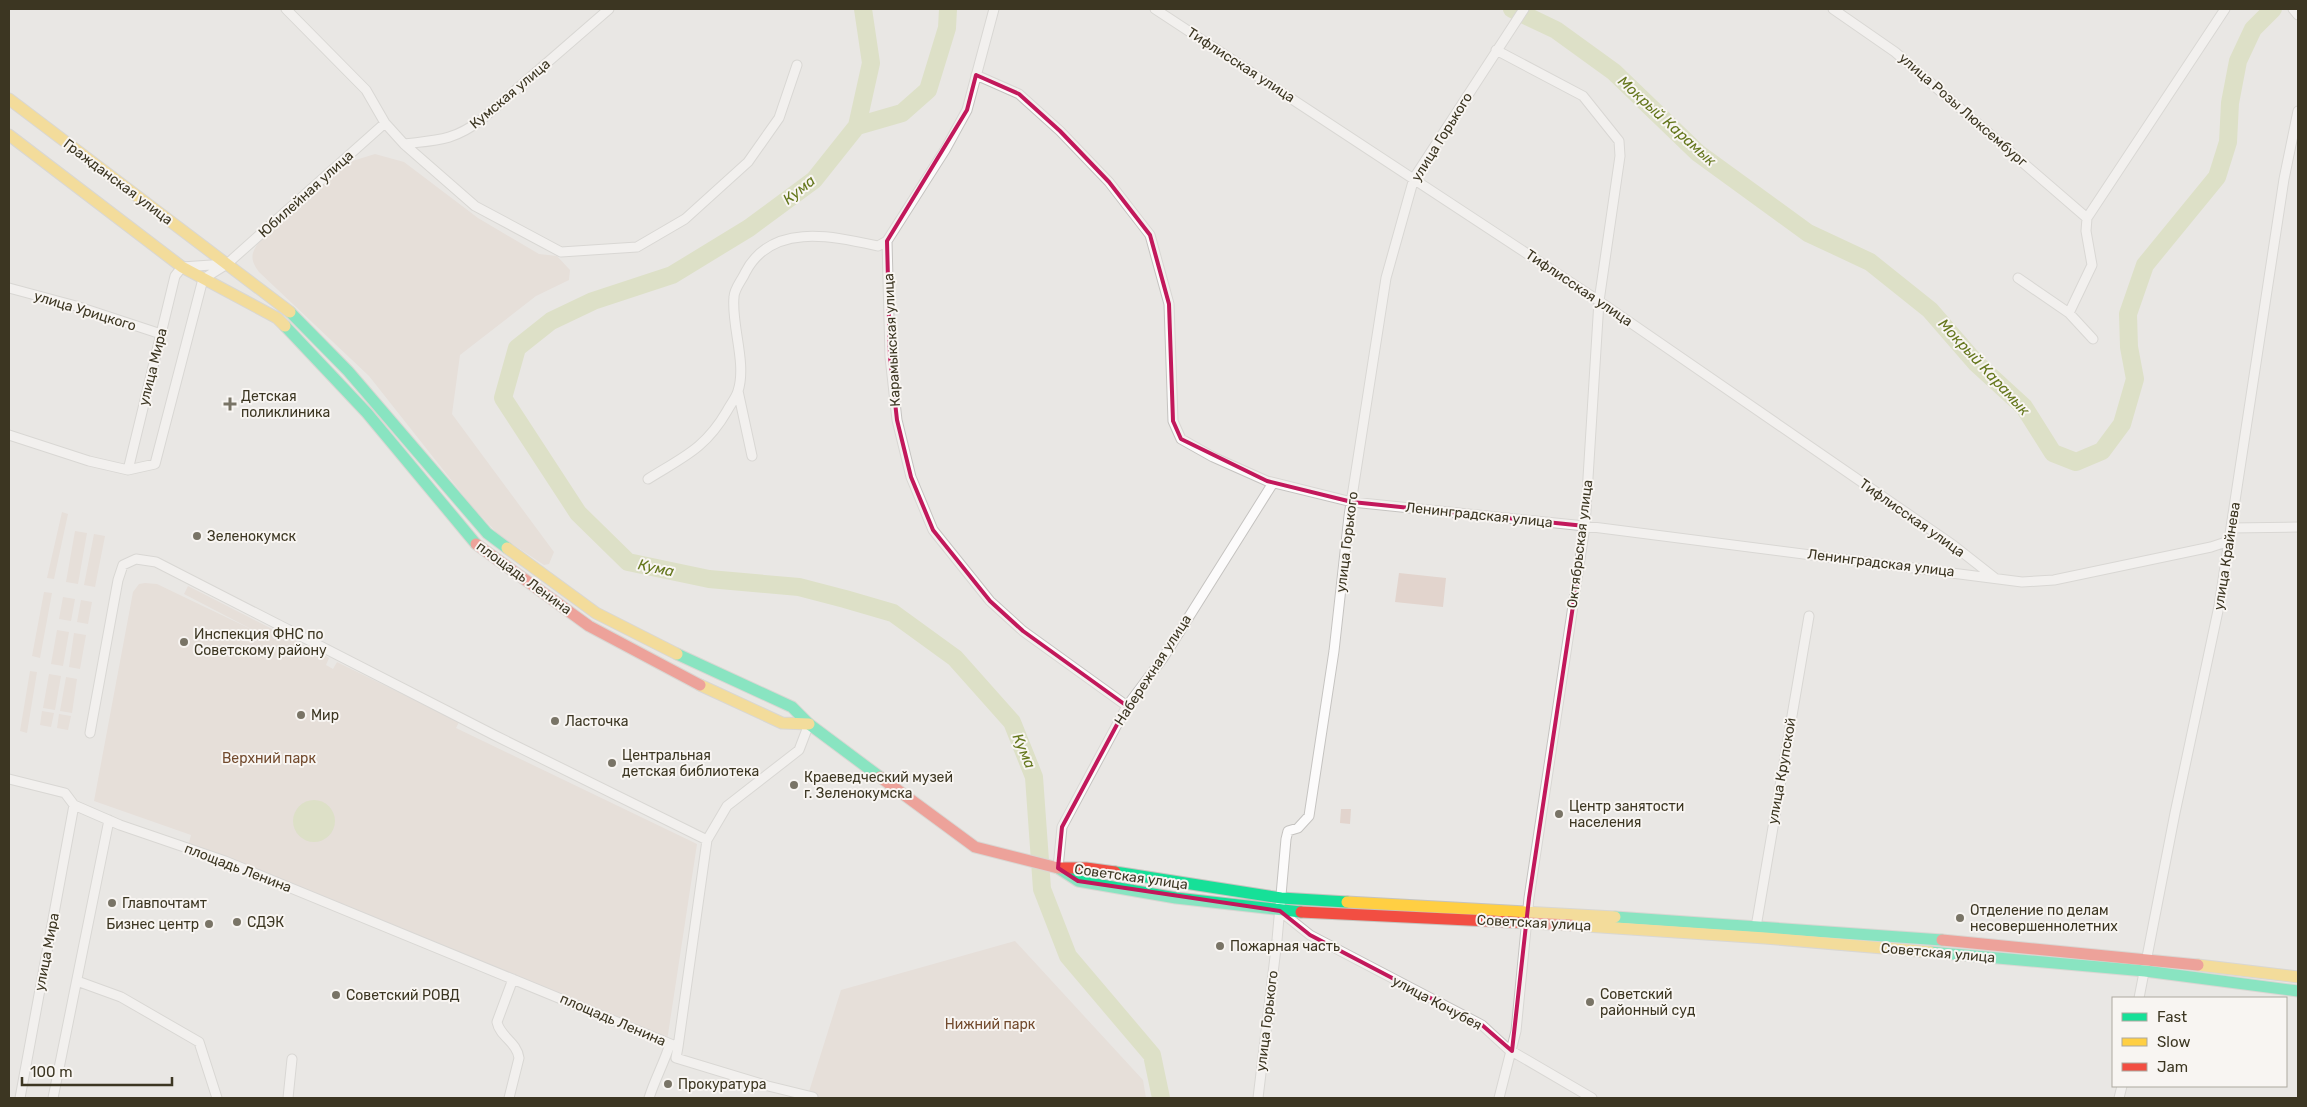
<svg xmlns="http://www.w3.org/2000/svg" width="2307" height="1107" font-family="Rubik,sans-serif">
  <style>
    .green { fill: #e2d4cd }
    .water { fill: #ced7a5 }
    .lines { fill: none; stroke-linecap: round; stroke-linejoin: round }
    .river { stroke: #ced7a5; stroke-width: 18 }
    .street-casing { stroke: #c5c3c0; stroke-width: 11 }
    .fast-casing { stroke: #c5c3be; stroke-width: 13 }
    .slow-casing { stroke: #c5c3be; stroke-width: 13 }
    .jam-casing { stroke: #c5c3be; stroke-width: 13 }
    .street { stroke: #fcfbfb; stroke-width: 9 }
    .fast { stroke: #16e098; stroke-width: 11 }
    .slow { stroke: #ffcf43; stroke-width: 11 }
    .jam { stroke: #f24e42; stroke-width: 11 }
    .marked { fill: none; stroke: #c2185b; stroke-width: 4; stroke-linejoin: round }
    .poi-dot { fill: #797466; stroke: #f8f5f2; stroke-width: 2 }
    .labels { text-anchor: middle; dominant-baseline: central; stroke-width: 4; stroke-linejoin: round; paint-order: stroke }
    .street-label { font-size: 14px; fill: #3c3622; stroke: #f8f5f2 }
    .poi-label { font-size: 14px; fill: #3c3622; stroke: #f8f5f2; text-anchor: start }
    .park-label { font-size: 14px; fill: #724a2d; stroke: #f8f5f2 }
    .water-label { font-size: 15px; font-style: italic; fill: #65771d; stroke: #f8f5f2 }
  </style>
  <rect width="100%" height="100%" fill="#e9e7e4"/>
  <path class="green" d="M 375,154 L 404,162 L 478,218 L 539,254 L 557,256 L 570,270 L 569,280 L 536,296 L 460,355 L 452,414 L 554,552 L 549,564 L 544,565 L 499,535 L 471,505 L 369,376 L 259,272 C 249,258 251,253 261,239 L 333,173 L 349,162 Z
    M 62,512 L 68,514 L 54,579 L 47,578 Z
    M 75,531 L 87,533 L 78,584 L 66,582 Z
    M 94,534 L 105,536 L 95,587 L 84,585 Z
    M 1399,573 L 1446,578 L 1443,607 L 1395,602 Z
    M 145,583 L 157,584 L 261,634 L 184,594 L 188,586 L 329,658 L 326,665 L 333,669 L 337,662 L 459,722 L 456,728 L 697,844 L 667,1041 L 189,843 L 191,835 L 94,801 L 133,592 L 139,584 Z
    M 44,592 L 52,593 L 40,658 L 32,656 Z
    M 63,597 L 75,599 L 71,621 L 59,619 Z
    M 81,600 L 92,602 L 88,624 L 77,622 Z
    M 57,630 L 69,632 L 63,666 L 51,664 Z
    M 74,633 L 86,635 L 80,669 L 69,667 Z
    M 30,671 L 37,672 L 27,733 L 20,731 Z
    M 49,674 L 61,676 L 55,710 L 43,708 Z
    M 66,677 L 77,679 L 72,713 L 60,711 Z
    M 42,711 L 54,713 L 51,727 L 40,725 Z
    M 59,714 L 71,716 L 68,730 L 57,728 Z
    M 1341,809 L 1351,809 L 1350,824 L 1340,823 Z
    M 1015,941 L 1143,1080 L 1146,1098 L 807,1098 L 841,990 Z"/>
  <path class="water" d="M293 821a21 21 0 1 1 42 0a21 21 0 1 1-42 0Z"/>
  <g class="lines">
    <path class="river" d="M 863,9 L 871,63 L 857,126 L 814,180 L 749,228 L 672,275 L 593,301 L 551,321 L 517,348 L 503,398 L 578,513 L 628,562 L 709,579 L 799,587 L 845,599 L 893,613 L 955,658 L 1012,722 L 1034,777 L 1042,889 L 1068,956 L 1152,1055 L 1161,1098
      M 1512,9 L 1556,30 L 1614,72 L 1698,153 L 1808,233 L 1870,262 L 1930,310 L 1976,363 L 2024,407 L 2053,453 L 2076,462 L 2102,451 L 2122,424 L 2135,379 L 2129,347 L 2128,314 L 2145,265 L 2217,177 L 2228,142 L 2230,103 L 2238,61 L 2253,29 L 2273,9
      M 857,126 L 902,113 L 928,90 L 947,28 L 948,9"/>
    <defs>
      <path id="street" d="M 286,9 L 366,90 L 385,123 L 404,144
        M 609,9 L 481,120 C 453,141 437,140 404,144 L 475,206 L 561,252 L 637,247 L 685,219 L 748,162 L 779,118 L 797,65
        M 1155,9 L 1599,301 L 1953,545 L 1995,578
        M 1833,9 L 1895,52 L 2087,218
        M 2293,9 L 2298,15
        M 1496,50 L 1583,96 L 1619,141 L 1620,156 L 1599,301 L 1585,526 L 1529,898 L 1516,1031 L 1499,1098
        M 976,75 L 1019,94 L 1060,131 L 1109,182 L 1150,235 L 1169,304 L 1173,421 L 1181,439 L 1213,457 L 1267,481 L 1352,502 L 1585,526 L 2022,582 L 2054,580 L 2211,547 L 2229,541
        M 887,241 L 890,357 L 897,420 L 911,477 L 933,530 L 990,601 L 1023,631 L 1127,706
        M 2018,278 L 2069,313 L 2093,339
        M 9,288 L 76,306 L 161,334
        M 2069,313 L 2092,265 L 2086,231 L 2087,218 L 2225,9
        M 738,391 L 752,456
        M 9,435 L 89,461 L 128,470 L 155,464 L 203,279 L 227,264 L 385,123
        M 128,470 L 175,276 L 182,267 L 226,264
        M 648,479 C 683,457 705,449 727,411 C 730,405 736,398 738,391 C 747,363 731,325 734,297 C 734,289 742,280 745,273 C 771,222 832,236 878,246 L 887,241 L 945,150 L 967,110 L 994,9
        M 2231,528 L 2298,527
        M 90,733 L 118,580 L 123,565 L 136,559 L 156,562 L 494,735 L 707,840
        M 9,779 L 65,793 L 74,805 L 120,825 L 225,861 L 678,1047 L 676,1058 L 768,1086 L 813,1097
        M 1058,868 L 1062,827 L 1127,706 L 1163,658 L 1273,483
        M 1280,911 L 1310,935 L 1482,1025 L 1508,1049 L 1592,1098
        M 1756,927 L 1809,616
        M 77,981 L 121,997 L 199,1042 L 217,1098
        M 2139,998 L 2175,813 L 2219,606 L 2284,179 L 2298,111
        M 678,1047 L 707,840 L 727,806 L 799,750 L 809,724
        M 20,1098 L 74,805
        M 53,1098 L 109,820
        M 288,1098 L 292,1059
        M 509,1098 L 519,1058 C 517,1042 500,1037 497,1022 L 513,979
        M 649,1098 C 655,1079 664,1063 670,1044
        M 1258,1098 L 1277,940 L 1286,839 L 1288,831 L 1298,828 L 1309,816 L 1334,651 L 1349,516 L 1386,278 L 1414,178 L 1524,9
        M 2119,1098 L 2122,1086"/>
      <path id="fast" d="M 290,312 L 348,371 L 487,533 L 507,548
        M 285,326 L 367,413 L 476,544
        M 677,654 L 792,707 L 809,724 L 880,777
        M 1058,868 L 1078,881 L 1176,898 L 1301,912
        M 1115,872 L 1281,898 L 1347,902
        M 1615,917 L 1942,940
        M 1930,952 L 2145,971 L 2298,991"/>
      <path id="slow" d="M 9,99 L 290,312
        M 9,135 L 182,267 L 277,318 L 285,326
        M 507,548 L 596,613 L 677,654
        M 700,685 L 782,723 L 809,724
        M 1347,902 L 1615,917
        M 1571,925 L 1765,938 L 1930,952
        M 2198,965 L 2298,977"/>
      <path id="jam" d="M 476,544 L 589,626 L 700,685
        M 880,777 L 975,847 L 1058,868 L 1086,868 L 1115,872
        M 1301,912 L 1571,925
        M 1942,940 L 2198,965"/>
    </defs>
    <use href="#street" class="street-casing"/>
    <use href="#fast" class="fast-casing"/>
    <use href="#slow" class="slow-casing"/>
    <use href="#jam" class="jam-casing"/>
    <use href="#street" class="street"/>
    <use href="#fast" class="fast"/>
    <use href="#slow" class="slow"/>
    <use href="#jam" class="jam"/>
  </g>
  <path d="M0 0H2307V1107H0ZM 976,75 L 1019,94 L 1060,131 L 1109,182 L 1150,235 L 1169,304 L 1173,421 L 1181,439 L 1267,481 L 1352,502 L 1585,526 L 1529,898 L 1512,1051 L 1482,1025 L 1310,935 L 1280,911 L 1078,881 L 1058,868 L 1062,827 L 1127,706 L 1023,631 L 990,601 L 933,530 L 911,477 L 897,420 L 890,357 L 887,241 L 967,110 Z" fill="#e9e7e4" fill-opacity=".55" fill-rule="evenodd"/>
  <path class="marked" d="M 976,75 L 1019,94 L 1060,131 L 1109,182 L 1150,235 L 1169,304 L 1173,421 L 1181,439 L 1267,481 L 1352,502 L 1585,526 L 1529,898 L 1512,1051 L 1482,1025 L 1310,935 L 1280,911 L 1078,881 L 1058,868 L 1062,827 L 1127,706 L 1023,631 L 990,601 L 933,530 L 911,477 L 897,420 L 890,357 L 887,241 L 967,110 Z"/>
  <g class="poi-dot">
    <path d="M227.5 396.5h5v5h5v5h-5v5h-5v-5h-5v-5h5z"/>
    <circle cx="197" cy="536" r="5"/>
    <circle cx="184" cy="642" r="5"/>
    <circle cx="301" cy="715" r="5"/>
    <circle cx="555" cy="721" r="5"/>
    <circle cx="612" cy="763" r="5"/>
    <circle cx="794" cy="785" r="5"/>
    <circle cx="1559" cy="814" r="5"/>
    <circle cx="112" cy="903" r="5"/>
    <circle cx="1960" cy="918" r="5"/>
    <circle cx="237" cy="922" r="5"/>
    <circle cx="209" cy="924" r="5"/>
    <circle cx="1220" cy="946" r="5"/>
    <circle cx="336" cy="995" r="5"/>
    <circle cx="1590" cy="1002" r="5"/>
    <circle cx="668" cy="1084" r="5"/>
  </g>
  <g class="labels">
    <g class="street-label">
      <text transform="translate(1241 65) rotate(33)">Тифлисская улица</text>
      <text transform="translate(510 94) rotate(-40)">Кумская улица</text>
      <text transform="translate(1963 110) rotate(41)">улица Розы Люксембург</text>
      <text transform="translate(1442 137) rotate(-58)">улица Горького</text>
      <text transform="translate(118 182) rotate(37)">Гражданская улица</text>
      <text transform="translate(306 194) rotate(-42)">Юбилейная улица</text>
      <text transform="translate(1579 288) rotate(34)">Тифлисская улица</text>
      <text transform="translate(85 311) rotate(17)">улица Урицкого</text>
      <text transform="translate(892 340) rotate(-93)">Карамыкская улица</text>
      <text transform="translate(153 367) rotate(-76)">улица Мира</text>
      <text transform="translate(1479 515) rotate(6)">Ленинградская улица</text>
      <text transform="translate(1912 518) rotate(35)">Тифлисская улица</text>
      <text transform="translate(1347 542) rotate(-83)">улица Горького</text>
      <text transform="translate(1580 544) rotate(-83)">Октябрьская улица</text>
      <text transform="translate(2227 556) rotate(-81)">улица Крайнева</text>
      <text transform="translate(1881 563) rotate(7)">Ленинградская улица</text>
      <text transform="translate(524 578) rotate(36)">площадь Ленина</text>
      <text transform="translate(1153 670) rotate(-57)">Набережная улица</text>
      <text transform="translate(1782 771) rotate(-80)">улица Крупской</text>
      <text transform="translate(238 868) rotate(21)">площадь Ленина</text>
      <text transform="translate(1131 877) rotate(8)">Советская улица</text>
      <text transform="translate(1534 923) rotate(3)">Советская улица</text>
      <text transform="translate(47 952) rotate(-79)">улица Мира</text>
      <text transform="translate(1938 953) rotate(5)">Советская улица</text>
      <text transform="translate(1437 1003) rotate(28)">улица Кочубея</text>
      <text transform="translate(613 1020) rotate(23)">площадь Ленина</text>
      <text transform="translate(1267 1021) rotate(-83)">улица Горького</text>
    </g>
    <g class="poi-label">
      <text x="241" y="396">Детская<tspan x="241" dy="16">поликлиника</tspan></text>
      <text x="207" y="536">Зеленокумск</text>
      <text x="194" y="634">Инспекция ФНС по<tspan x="194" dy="16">Советскому району</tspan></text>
      <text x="311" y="715">Мир</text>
      <text x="565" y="721">Ласточка</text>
      <text x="622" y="755">Центральная<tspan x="622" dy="16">детская библиотека</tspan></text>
      <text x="804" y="777">Краеведческий музей<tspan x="804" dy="16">г. Зеленокумска</tspan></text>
      <text x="1569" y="806">Центр занятости<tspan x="1569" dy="16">населения</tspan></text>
      <text x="122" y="903">Главпочтамт</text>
      <text x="1970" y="910">Отделение по делам<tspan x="1970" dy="16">несовершеннолетних</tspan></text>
      <text x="247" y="922">СДЭК</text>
      <text x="199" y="924" text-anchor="end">Бизнес центр</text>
      <text x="1230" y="946">Пожарная часть</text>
      <text x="1600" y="994">Советский<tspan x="1600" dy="16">районный суд</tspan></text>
      <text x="346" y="995">Советский РОВД</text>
      <text x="678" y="1084">Прокуратура</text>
    </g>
    <g class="park-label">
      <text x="269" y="758">Верхний парк</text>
      <text x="990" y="1024">Нижний парк</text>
    </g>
    <g class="water-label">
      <text transform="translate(1667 121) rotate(42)">Мокрый Карамык</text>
      <text transform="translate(799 190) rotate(-39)">Кума</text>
      <text transform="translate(1984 367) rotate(47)">Мокрый Карамык</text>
      <text transform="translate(656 568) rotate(12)">Кума</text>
      <text transform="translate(1024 751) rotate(67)">Кума</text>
    </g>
  </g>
  <rect width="2307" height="1107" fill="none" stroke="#3c3622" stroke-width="20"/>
  <rect x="2112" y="997" width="175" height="90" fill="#f8f5f2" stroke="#ada99f"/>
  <rect x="2122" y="1013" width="25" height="8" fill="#16e098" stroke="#ada99f"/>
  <text x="2157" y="1022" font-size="15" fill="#3c3622">Fast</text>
  <rect x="2122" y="1038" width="25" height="8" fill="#ffcf43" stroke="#ada99f"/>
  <text x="2157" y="1047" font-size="15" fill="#3c3622">Slow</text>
  <rect x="2122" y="1063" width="25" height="8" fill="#f24e42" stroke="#ada99f"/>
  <text x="2157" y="1072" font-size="15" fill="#3c3622">Jam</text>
  <path d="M22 1077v8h150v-8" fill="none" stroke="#3c3622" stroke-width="2.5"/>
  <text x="30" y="1077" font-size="15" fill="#3c3622" stroke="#f8f5f2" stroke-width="4" paint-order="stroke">100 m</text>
</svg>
